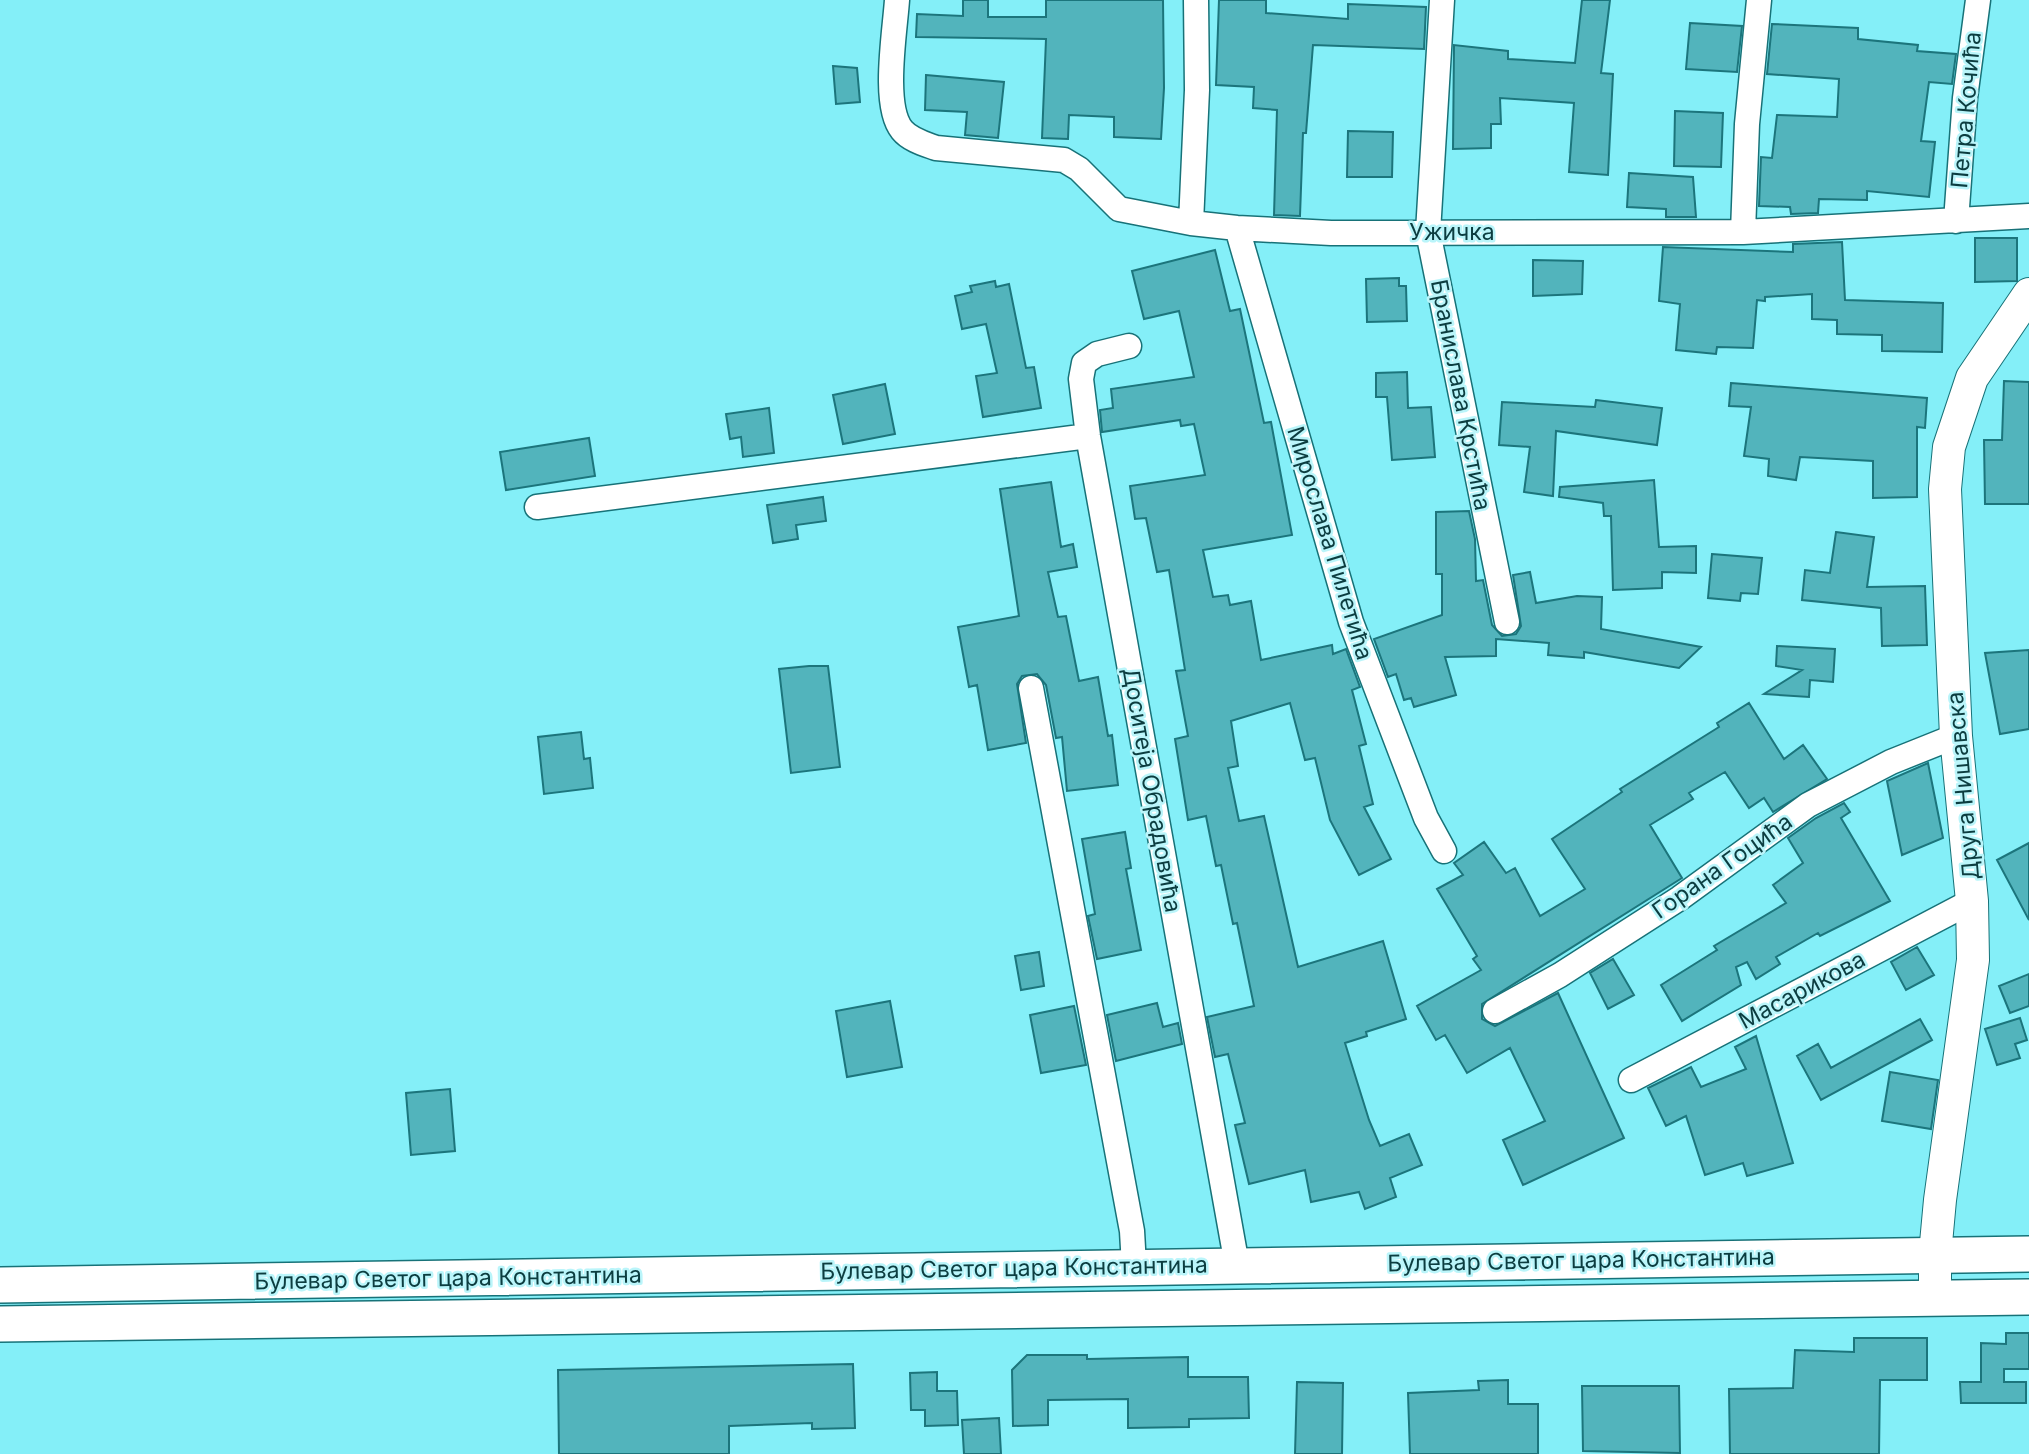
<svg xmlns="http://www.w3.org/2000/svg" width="2029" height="1454" font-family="Inter,sans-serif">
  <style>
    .building { fill: #52b4bc; stroke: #1c757c; stroke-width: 2 }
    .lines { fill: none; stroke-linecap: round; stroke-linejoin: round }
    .minor-casing { stroke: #177278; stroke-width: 27 }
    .tertiary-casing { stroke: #177278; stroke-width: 34 }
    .secondary-casing { stroke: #177278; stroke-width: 38 }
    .minor { stroke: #fff; stroke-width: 24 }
    .tertiary { stroke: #fff; stroke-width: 32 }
    .secondary { stroke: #fff; stroke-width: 35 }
    .labels { text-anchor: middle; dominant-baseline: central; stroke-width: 5; stroke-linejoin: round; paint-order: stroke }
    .street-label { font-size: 23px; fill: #0c3d40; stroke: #baf5fa }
  </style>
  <rect width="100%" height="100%" fill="#84eff8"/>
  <path class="building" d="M 963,0 L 988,0 L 988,17 L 1046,17 L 1046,0 L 1163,0 L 1164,88 L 1161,139 L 1114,137 L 1114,117 L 1069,115 L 1068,139 L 1042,138 L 1046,39 L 916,37 L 917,14 L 963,16 Z
    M 1219,0 L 1266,0 L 1266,13 L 1348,19 L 1348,4 L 1426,7 L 1424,49 L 1313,45 L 1306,133 L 1303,133 L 1300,216 L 1274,215 L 1277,110 L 1253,108 L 1254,87 L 1216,85 Z
    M 1582,0 L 1610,0 L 1601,73 L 1613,74 L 1608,175 L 1569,172 L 1574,103 L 1500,98 L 1501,124 L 1491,124 L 1491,148 L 1453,149 L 1454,45 L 1508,51 L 1508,59 L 1575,63 Z
    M 1690,23 L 1742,26 L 1737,72 L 1686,69 Z
    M 1772,24 L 1858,28 L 1858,39 L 1918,45 L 1917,51 L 1956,54 L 1952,84 L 1929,82 L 1921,141 L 1935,142 L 1929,197 L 1867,191 L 1867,200 L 1819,199 L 1818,213 L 1791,214 L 1790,207 L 1759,206 L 1761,157 L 1772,158 L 1777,115 L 1837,117 L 1839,79 L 1767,74 Z
    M 833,66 L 857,68 L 860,102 L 836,104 Z
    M 926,75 L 1004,82 L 998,138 L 965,135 L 967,112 L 925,110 Z
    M 1675,111 L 1723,113 L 1721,167 L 1674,166 Z
    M 1348,131 L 1393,132 L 1392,177 L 1347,177 Z
    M 1629,173 L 1693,177 L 1696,217 L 1666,217 L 1666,209 L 1627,207 Z
    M 1975,238 L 2017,238 L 2017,281 L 1975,282 Z
    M 1842,242 L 1845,300 L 1943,303 L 1942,352 L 1882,351 L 1882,335 L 1837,334 L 1837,320 L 1812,319 L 1812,294 L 1765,297 L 1765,301 L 1757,300 L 1753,348 L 1717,347 L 1716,354 L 1676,350 L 1680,304 L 1659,301 L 1663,247 L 1793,252 L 1793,244 Z
    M 1215,250 L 1230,311 L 1240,309 L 1264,423 L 1271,422 L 1292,535 L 1203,550 L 1213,597 L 1228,595 L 1230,605 L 1251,601 L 1261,660 L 1332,645 L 1333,654 L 1346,649 L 1360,687 L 1352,690 L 1366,744 L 1359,746 L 1373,804 L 1364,807 L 1391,859 L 1359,875 L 1330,820 L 1315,758 L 1305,760 L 1290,703 L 1231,721 L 1238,766 L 1228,768 L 1239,821 L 1264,816 L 1298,967 L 1383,941 L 1406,1019 L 1366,1032 L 1367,1036 L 1345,1043 L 1369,1120 L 1380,1146 L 1409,1134 L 1422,1165 L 1390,1178 L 1396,1197 L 1365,1209 L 1359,1192 L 1311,1202 L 1305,1170 L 1249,1184 L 1235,1125 L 1245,1123 L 1228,1054 L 1215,1057 L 1207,1017 L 1254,1006 L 1237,923 L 1233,924 L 1221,865 L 1216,866 L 1206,816 L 1188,820 L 1175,739 L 1188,736 L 1176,671 L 1185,670 L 1169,570 L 1157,572 L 1146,518 L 1135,519 L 1130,486 L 1205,475 L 1194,424 L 1181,426 L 1180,420 L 1102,432 L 1100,410 L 1113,408 L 1111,389 L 1194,377 L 1179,311 L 1144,319 L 1132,271 Z
    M 1533,260 L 1583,261 L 1582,294 L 1533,296 Z
    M 1399,278 L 1399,286 L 1406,286 L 1407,321 L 1367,322 L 1366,279 Z
    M 995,281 L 996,287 L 1009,284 L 1026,368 L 1034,367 L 1041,408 L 983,417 L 976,376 L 997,373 L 986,324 L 962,329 L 955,296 L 972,292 L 970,286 Z
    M 1407,372 L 1408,408 L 1431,407 L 1435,457 L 1392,460 L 1387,397 L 1376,397 L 1376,373 Z
    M 2004,381 L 2029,382 L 2029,504 L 1985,504 L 1984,440 L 2002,440 Z
    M 1731,383 L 1927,398 L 1925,428 L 1917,427 L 1917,497 L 1873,498 L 1873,461 L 1800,457 L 1796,480 L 1768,476 L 1769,459 L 1744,456 L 1751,407 L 1729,406 Z
    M 885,384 L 895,434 L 843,444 L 833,395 Z
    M 1596,400 L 1662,408 L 1657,445 L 1556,431 L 1553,496 L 1524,492 L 1530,447 L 1499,445 L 1502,402 L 1595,407 Z
    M 769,408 L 774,453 L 743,457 L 741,437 L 730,439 L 726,414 Z
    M 589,438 L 595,476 L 506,490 L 500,452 Z
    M 1654,480 L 1659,547 L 1696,546 L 1696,573 L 1662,572 L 1662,588 L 1613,590 L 1611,516 L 1604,516 L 1603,503 L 1559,497 L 1560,487 Z
    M 1051,482 L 1061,547 L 1073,544 L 1077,567 L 1048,572 L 1058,617 L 1066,616 L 1079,681 L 1098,677 L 1108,736 L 1112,735 L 1118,785 L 1067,791 L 1062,737 L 1056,738 L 1046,685 L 1037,674 L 1022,676 L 1017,684 L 1026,743 L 988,750 L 977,685 L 969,687 L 958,627 L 1019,616 L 1000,489 Z
    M 823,497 L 826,521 L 796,525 L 798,539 L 773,543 L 767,505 Z
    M 1469,511 L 1475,539 L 1476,581 L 1483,580 L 1492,625 L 1502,636 L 1516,634 L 1521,626 L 1513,575 L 1530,572 L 1536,603 L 1577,596 L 1602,597 L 1601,629 L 1701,647 L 1679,668 L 1584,652 L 1584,658 L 1548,655 L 1549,643 L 1496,639 L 1496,656 L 1445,657 L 1456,695 L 1414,707 L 1411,698 L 1404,700 L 1396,674 L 1388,677 L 1374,639 L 1442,615 L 1442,574 L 1436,574 L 1436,512 Z
    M 1836,532 L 1874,537 L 1867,587 L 1925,586 L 1927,645 L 1882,646 L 1881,608 L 1802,600 L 1805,570 L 1830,573 Z
    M 1712,554 L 1762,558 L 1758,594 L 1741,593 L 1740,601 L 1708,598 Z
    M 1777,646 L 1835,649 L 1833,682 L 1810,680 L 1809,697 L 1764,694 L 1802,670 L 1776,666 Z
    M 2029,650 L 2029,729 L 2000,734 L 1985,653 Z
    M 809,666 L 828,666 L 840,767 L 791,773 L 779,669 Z
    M 1749,703 L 1784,759 L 1803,745 L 1827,779 L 1773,812 L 1764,798 L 1749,808 L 1725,772 L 1689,793 L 1693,799 L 1650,825 L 1682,878 L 1482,1004 L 1482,1019 L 1495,1026 L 1558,993 L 1624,1138 L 1523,1185 L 1503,1140 L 1545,1121 L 1510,1048 L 1467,1073 L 1445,1035 L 1436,1040 L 1417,1006 L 1481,970 L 1473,959 L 1477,956 L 1437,889 L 1463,875 L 1454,863 L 1484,842 L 1506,873 L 1515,868 L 1540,916 L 1585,889 L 1552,839 L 1622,792 L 1620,789 L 1719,727 L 1717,723 Z
    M 581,732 L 584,759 L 590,758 L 593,788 L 544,794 L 538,737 Z
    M 1928,763 L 1943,838 L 1902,855 L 1887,781 Z
    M 1844,803 L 1850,812 L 1841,818 L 1890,901 L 1820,936 L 1818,933 L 1776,957 L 1780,964 L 1756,979 L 1747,962 L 1736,967 L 1741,985 L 1682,1021 L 1661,985 L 1717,950 L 1714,946 L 1786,903 L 1773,885 L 1803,863 L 1788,838 L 1816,818 Z
    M 1125,832 L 1131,868 L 1126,869 L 1141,950 L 1097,959 L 1088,916 L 1095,914 L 1082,839 Z
    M 2029,843 L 2029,920 L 1997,860 Z
    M 1917,947 L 1934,975 L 1906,990 L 1891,962 Z
    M 1039,952 L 1044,986 L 1021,990 L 1015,956 Z
    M 1613,959 L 1634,995 L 1608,1009 L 1590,973 Z
    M 2029,974 L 2029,1006 L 2010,1013 L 1999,986 Z
    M 890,1001 L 902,1067 L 847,1077 L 836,1011 Z
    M 1157,1003 L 1163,1027 L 1178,1023 L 1182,1044 L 1116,1061 L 1107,1015 Z
    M 1074,1006 L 1086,1065 L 1041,1073 L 1030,1015 Z
    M 2020,1018 L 2027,1040 L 2015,1044 L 2020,1058 L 1997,1065 L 1985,1029 Z
    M 1920,1019 L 1932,1040 L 1821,1100 L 1797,1056 L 1818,1044 L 1831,1068 Z
    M 1756,1036 L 1793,1163 L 1747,1176 L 1743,1163 L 1705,1175 L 1686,1116 L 1666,1126 L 1648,1088 L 1691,1067 L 1701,1087 L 1746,1069 L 1735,1047 Z
    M 1890,1072 L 1938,1080 L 1931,1129 L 1882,1121 Z
    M 450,1089 L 455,1151 L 411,1155 L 406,1093 Z
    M 2006,1333 L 2029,1333 L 2029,1369 L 2004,1369 L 2004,1382 L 2026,1382 L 2026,1403 L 1961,1403 L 1960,1382 L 1981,1382 L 1981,1343 L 2006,1344 Z
    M 1854,1338 L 1927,1338 L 1927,1380 L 1880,1380 L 1879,1454 L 1730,1454 L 1729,1389 L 1793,1388 L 1795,1350 L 1854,1352 Z
    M 1027,1355 L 1087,1355 L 1087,1359 L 1188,1357 L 1188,1377 L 1248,1377 L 1249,1418 L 1189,1419 L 1189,1427 L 1128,1428 L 1128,1399 L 1048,1400 L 1048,1425 L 1013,1426 L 1012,1370 Z
    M 853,1364 L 855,1428 L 812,1429 L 812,1423 L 729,1426 L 729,1454 L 559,1454 L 558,1370 Z
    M 937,1372 L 937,1391 L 957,1391 L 958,1425 L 925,1426 L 925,1410 L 911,1410 L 910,1373 Z
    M 1508,1380 L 1508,1404 L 1538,1404 L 1538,1454 L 1410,1454 L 1408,1393 L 1479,1390 L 1478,1381 Z
    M 1297,1382 L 1343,1383 L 1342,1454 L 1295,1454 Z
    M 1582,1386 L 1679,1386 L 1680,1453 L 1583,1451 Z
    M 999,1418 L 1001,1454 L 964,1454 L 962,1420 Z"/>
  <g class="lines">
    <defs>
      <path id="minor" d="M 897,0 C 895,31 882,106 902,130 C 910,140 925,144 936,148 L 1064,160 L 1079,169 L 1119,209 L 1191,223 L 1237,228 L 1331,233 L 1743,232 L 2029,216
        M 1442,0 L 1428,232 L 1507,622
        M 1956,221 L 1965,98 L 1978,0
        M 1191,223 L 1197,90 L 1196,0
        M 1237,228 L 1351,622 L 1426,818 L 1444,851
        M 1743,232 L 1747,124 L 1759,0
        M 1129,346 L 1097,354 L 1084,363 L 1081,379 L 1088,436 L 1237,1265
        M 537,507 L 1088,436
        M 1031,688 L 1132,1231 L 1134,1266
        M 1495,1011 L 1560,975 L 1680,898 L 1808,805 L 1891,762 L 1956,736
        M 1631,1080 L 1972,901"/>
      <path id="tertiary" d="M 1935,1298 L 1935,1254 L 1940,1200 L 1973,960 L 1972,901 L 1956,736 L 1945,489 L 1949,447 L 1972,378 L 2029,294"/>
      <path id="secondary" d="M 0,1285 L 2029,1254
        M 0,1324 L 2029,1297"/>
    </defs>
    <use href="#minor" class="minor-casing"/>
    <use href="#tertiary" class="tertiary-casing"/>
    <use href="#secondary" class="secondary-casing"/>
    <use href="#minor" class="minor"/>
    <use href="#tertiary" class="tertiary"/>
    <use href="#secondary" class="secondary"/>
  </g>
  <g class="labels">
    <g class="street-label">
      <text transform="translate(1966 110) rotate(-85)">Петра Кочића</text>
      <text x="1452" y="232">Ужичка</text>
      <text transform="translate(1461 395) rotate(79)">Бранислава Крстића</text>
      <text transform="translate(1330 543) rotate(73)">Мирослава Пилетића</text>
      <text transform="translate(1963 786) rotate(-95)">Друга Нишавска</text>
      <text transform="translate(1152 790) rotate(80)">Доситеја Обрадовића</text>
      <text transform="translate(1722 866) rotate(-35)">Горана Гоцића</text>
      <text transform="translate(1802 990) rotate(-28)">Масарикова</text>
      <text transform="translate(1581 1260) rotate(-1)">Булевар Светог цара Константина</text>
      <text transform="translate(1014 1268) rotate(-1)">Булевар Светог цара Константина</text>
      <text transform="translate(448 1278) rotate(-1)">Булевар Светог цара Константина</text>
    </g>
  </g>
</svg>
